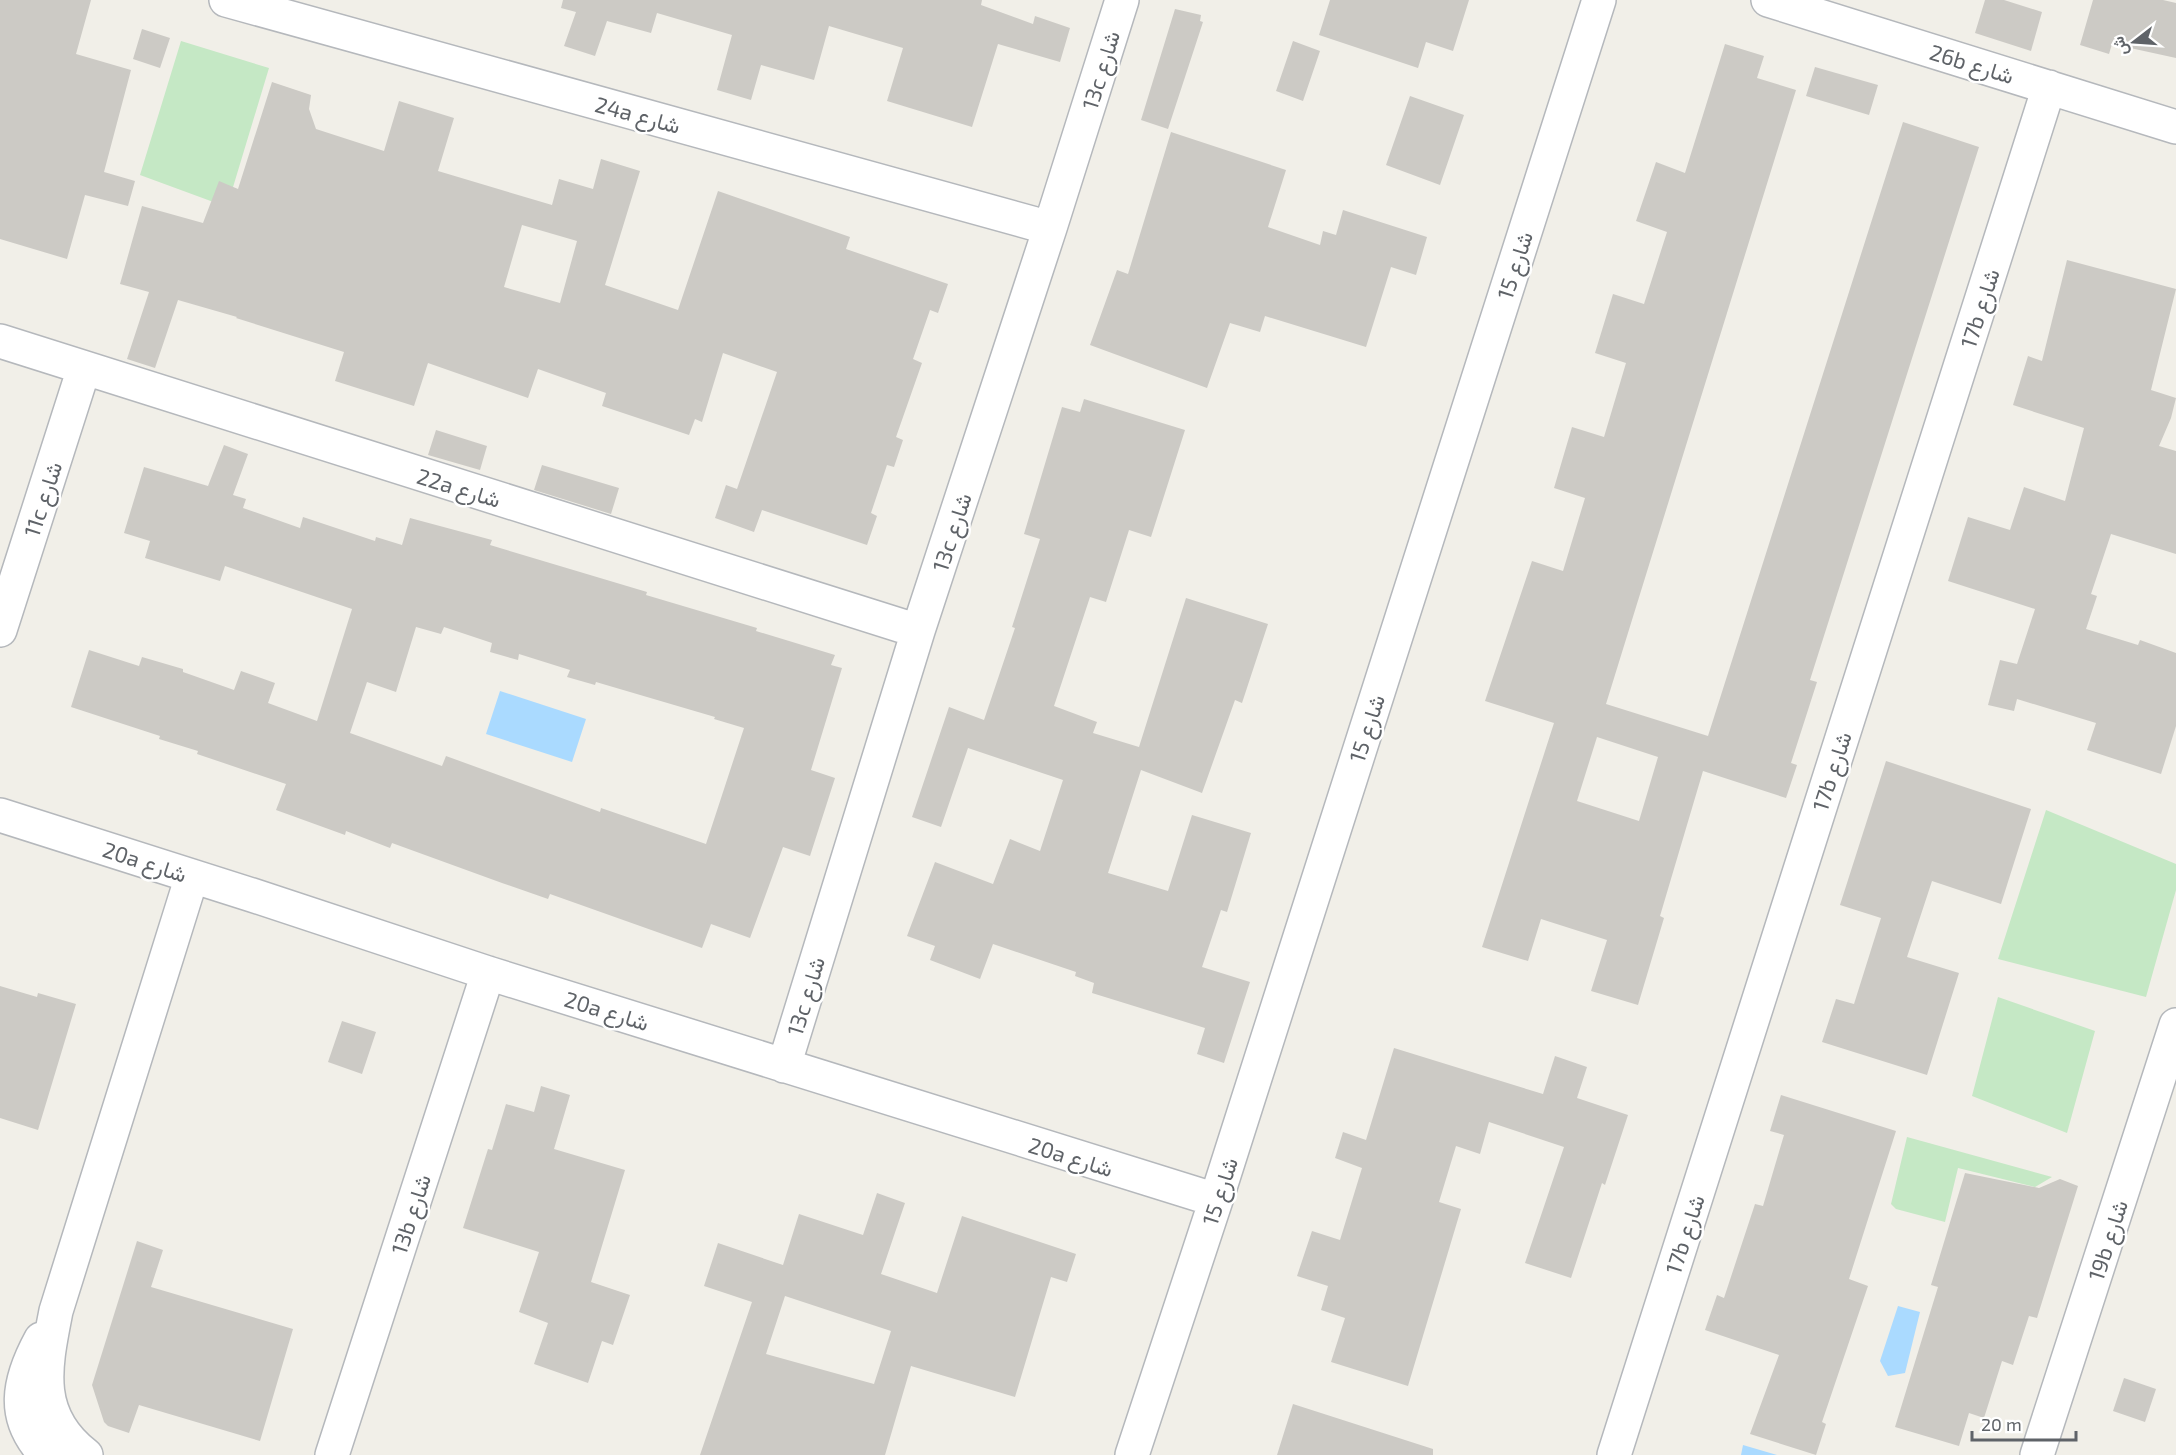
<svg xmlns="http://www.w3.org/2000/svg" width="2176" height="1455" font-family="'Exo 2',Vazirmatn,sans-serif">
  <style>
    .green { fill: #c5e8c5 }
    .water { fill: #aadaff }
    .building { fill: #cccac5; fill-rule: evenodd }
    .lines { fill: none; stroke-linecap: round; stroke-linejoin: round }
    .street-casing { stroke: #b5b8bc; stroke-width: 36 }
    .street { stroke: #fff; stroke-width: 33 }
    .labels { text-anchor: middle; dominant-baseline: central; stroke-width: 5; stroke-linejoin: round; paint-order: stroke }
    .street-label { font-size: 22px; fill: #5f6368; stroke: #fff }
  </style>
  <rect width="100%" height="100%" fill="#f1efe8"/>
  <path class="green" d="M 181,41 L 269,68 L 227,207 L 140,175 Z
    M 2046,810 L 2176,864 L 2176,890 L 2146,997 L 1998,959 Z
    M 1998,997 L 2095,1031 L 2067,1133 L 1972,1096 Z
    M 1907,1137 L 2052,1177 L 2035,1187 L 1958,1168 L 1945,1222 L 1896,1209 L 1891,1204 Z"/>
  <path class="water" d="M 500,691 L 586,719 L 572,762 L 486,734 Z
    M 1898,1306 L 1920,1312 L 1905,1373 L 1888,1376 L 1880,1361 Z
    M 1743,1445 L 1777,1455 L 1741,1455 Z"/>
  <path class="building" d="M 0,0 L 91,0 L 76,54 L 131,70 L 104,172 L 135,181 L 128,206 L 85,195 L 67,259 L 0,239 Z
    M 563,0 L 982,0 L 981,5 L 1033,24 L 1035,16 L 1070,28 L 1060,62 L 998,44 L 972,127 L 887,101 L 903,48 L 829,26 L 814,80 L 761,65 L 751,100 L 717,90 L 732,35 L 657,13 L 651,33 L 607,21 L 595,56 L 564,46 L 576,12 L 561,8 Z
    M 1330,0 L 1469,0 L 1453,51 L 1426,42 L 1418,68 L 1319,35 Z
    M 1985,0 L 2004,0 L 2042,12 L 2031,51 L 1975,33 Z
    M 2093,0 L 2163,0 L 2176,3 L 2176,58 L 2112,44 L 2109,54 L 2080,45 Z
    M 1175,9 L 1201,15 L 1200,21 L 1203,22 L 1168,129 L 1141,120 Z
    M 142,29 L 170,38 L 160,68 L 133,59 Z
    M 1293,41 L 1320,51 L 1303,101 L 1276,91 Z
    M 1725,44 L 1764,56 L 1757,78 L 1796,90 L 1606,704 L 1708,736 L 1903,122 L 1979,147 L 1810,680 L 1817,682 L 1791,763 L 1797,765 L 1786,798 L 1703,771 L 1660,916 L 1664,918 L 1638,1005 L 1591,991 L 1607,940 L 1541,919 L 1528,961 L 1482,947 L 1554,723 L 1485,701 L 1532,561 L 1563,571 L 1585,498 L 1554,488 L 1572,427 L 1604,437 L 1626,363 L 1595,353 L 1613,294 L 1644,304 L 1667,232 L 1636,221 L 1656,162 L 1685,173 ZM 1597,737 L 1658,757 L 1639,821 L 1577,801 Z
    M 1815,67 L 1878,85 L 1869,115 L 1806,96 Z
    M 272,82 L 311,95 L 309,109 L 316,129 L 384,151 L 399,101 L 454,118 L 438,171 L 552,205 L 559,179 L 593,189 L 601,159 L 640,171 L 605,285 L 678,310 L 718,191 L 850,237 L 846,249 L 948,284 L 938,313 L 930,310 L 913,359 L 922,363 L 896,437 L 903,440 L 894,467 L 887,465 L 871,513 L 877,516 L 867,545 L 762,510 L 754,532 L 715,518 L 726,485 L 737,489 L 777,372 L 723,353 L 702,422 L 695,419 L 689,435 L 602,406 L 606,393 L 538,369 L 528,398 L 428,363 L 414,406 L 335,381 L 344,352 L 236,318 L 237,317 L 178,300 L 155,368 L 127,359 L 149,292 L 120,284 L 142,206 L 203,223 L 219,181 L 238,189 ZM 522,225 L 577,241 L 560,303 L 504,287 Z
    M 1410,96 L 1464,115 L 1440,185 L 1386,165 Z
    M 1171,132 L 1286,170 L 1268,227 L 1320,245 L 1323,231 L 1336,235 L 1343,210 L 1427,237 L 1416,275 L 1391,267 L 1366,347 L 1265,316 L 1260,332 L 1230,323 L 1207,388 L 1090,345 L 1117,270 L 1128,274 Z
    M 2067,260 L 2176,289 L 2151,390 L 2176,398 L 2171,418 L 2159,446 L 2176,451 L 2176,554 L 2111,534 L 2091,594 L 2097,596 L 2086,629 L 2138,645 L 2140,640 L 2176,653 L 2176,726 L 2161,774 L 2087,750 L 2096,723 L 2017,699 L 2014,711 L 1988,705 L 2000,660 L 2017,664 L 2035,609 L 1948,581 L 1968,517 L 2010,530 L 2024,487 L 2065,501 L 2084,428 L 2013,405 L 2028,356 L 2042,361 Z
    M 1084,399 L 1185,430 L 1151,537 L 1129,530 L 1106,602 L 1090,597 L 1054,706 L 1097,722 L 1093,733 L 1139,747 L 1186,598 L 1268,624 L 1242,703 L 1235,700 L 1202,793 L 1141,770 L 1108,873 L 1168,891 L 1192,815 L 1251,833 L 1227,912 L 1221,910 L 1202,967 L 1250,982 L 1224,1063 L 1197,1054 L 1205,1028 L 1092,993 L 1094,983 L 1075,976 L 1076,972 L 993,944 L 980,979 L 930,960 L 935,946 L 907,936 L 935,862 L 993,884 L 1010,839 L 1040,851 L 1063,780 L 968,748 L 941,827 L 912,817 L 949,707 L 984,720 L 1015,628 L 1012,627 L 1040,539 L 1024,534 L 1062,407 L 1080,412 Z
    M 436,430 L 487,446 L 480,470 L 428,455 Z
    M 224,445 L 248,454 L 233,495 L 246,499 L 243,508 L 300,528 L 303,517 L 375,541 L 376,537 L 402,545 L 410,518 L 492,540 L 490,545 L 647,592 L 646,595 L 757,628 L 756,631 L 835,655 L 831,665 L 842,668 L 811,770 L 835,778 L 810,856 L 783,847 L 750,938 L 711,924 L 702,948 L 550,894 L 548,899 L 502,883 L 392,843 L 390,848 L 346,831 L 345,835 L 276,810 L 286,784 L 197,754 L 198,751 L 159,739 L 160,736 L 71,707 L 89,650 L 139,666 L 142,657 L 183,669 L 183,672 L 234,690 L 241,671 L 275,683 L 268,703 L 317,721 L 352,609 L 225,566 L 220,581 L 145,558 L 150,541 L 124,533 L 144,467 L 208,486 ZM 416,627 L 441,634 L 444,627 L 492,643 L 490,652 L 518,660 L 519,654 L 570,670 L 567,677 L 595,685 L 596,682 L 715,717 L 714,719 L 744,728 L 706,844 L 601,808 L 600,812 L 446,756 L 442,766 L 350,733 L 367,682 L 396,692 Z
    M 542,465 L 619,488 L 611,514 L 534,490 Z
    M 1886,761 L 2031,809 L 2001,904 L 1932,881 L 1907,957 L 1959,973 L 1927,1075 L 1822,1042 L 1836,999 L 1854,1004 L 1881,918 L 1840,905 Z
    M 0,986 L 37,997 L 38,993 L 76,1004 L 38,1130 L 0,1118 Z
    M 342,1021 L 376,1032 L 362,1074 L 328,1062 Z
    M 1394,1048 L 1543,1094 L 1555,1056 L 1587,1067 L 1577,1098 L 1628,1115 L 1605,1185 L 1602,1183 L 1571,1278 L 1525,1263 L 1564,1147 L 1489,1122 L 1480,1154 L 1456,1146 L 1439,1202 L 1461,1209 L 1408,1386 L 1331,1362 L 1345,1318 L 1321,1310 L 1328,1286 L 1297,1276 L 1312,1231 L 1340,1240 L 1362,1168 L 1335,1158 L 1343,1132 L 1366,1140 Z
    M 541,1086 L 570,1095 L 554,1149 L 625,1170 L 591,1282 L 630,1295 L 613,1345 L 602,1341 L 588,1383 L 534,1364 L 548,1323 L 519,1312 L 539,1252 L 463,1228 L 488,1149 L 492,1150 L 506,1104 L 534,1112 Z
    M 1781,1095 L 1896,1131 L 1849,1279 L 1868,1286 L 1822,1422 L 1826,1424 L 1816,1455 L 1750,1434 L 1779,1355 L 1705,1330 L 1717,1295 L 1724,1298 L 1755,1204 L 1763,1206 L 1784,1135 L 1770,1131 Z
    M 1965,1173 L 2039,1188 L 2060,1179 L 2078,1186 L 2037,1318 L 2029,1316 L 2013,1365 L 2002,1361 L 1984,1418 L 1969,1413 L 1959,1446 L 1895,1427 L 1938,1287 L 1931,1285 Z
    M 877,1193 L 905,1203 L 881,1274 L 937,1293 L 962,1216 L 1076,1254 L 1067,1282 L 1051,1277 L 1015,1397 L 911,1366 L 885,1455 L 700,1455 L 752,1302 L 704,1286 L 718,1243 L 783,1265 L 799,1214 L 863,1235 ZM 785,1296 L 891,1331 L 874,1384 L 766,1354 Z
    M 137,1241 L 163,1250 L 151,1287 L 293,1329 L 260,1441 L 139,1405 L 129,1433 L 108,1426 L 104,1422 L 92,1385 Z
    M 2124,1378 L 2156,1389 L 2145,1422 L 2113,1411 Z
    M 1293,1404 L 1433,1449 L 1433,1455 L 1277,1455 Z"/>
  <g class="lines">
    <defs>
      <path id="street" d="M 226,0 L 1050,228
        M 1768,0 L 2176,127
        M 0,341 L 918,631
        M 0,630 L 84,368
        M 0,815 L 252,895 L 488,973 L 1216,1200
        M 784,1066 L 918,631 L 1050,228 L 1122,0
        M 41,1339 C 18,1381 10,1418 46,1455
        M 86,1455 C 34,1415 45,1367 56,1311 L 192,876
        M 332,1455 L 488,973
        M 1132,1455 L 1216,1200 L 1599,0
        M 1614,1455 L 2049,87
        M 2037,1455 L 2176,1025"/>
    </defs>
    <use href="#street" class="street-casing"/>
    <use href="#street" class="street"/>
  </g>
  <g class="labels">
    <g class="street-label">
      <text transform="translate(1972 63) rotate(17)">26b شارع</text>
      <text transform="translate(1100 70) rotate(-73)">13c شارع</text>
      <text transform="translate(638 114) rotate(15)">24a شارع</text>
      <text transform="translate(1514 265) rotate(-72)">شارع 15</text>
      <text transform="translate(1979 308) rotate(-72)">17b شارع</text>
      <text transform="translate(459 487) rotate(17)">22a شارع</text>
      <text transform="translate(42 499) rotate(-72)">11c شارع</text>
      <text transform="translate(951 532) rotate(-72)">13c شارع</text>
      <text transform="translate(1366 728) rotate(-72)">شارع 15</text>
      <text transform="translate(1831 771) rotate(-72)">17b شارع</text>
      <text transform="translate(145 861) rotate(18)">20a شارع</text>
      <text transform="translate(805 996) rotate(-73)">13c شارع</text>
      <text transform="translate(607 1010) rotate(17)">20a شارع</text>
      <text transform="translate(1071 1156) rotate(17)">20a شارع</text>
      <text transform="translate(1219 1191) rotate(-72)">شارع 15</text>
      <text transform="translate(410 1214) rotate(-72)">13b شارع</text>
      <text transform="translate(1684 1234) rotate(-72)">17b شارع</text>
      <text transform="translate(2107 1240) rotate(-72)">19b شارع</text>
    </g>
  </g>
  <g transform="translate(2134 42) rotate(253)" stroke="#ffffff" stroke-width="4.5" paint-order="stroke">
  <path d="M0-4.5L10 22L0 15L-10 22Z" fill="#5f6368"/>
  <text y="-9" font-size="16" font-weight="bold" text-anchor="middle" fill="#5f6368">ش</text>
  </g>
  <path d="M1972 1431v9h104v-9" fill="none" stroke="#5f6368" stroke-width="3"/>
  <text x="1981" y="1431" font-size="18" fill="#5f6368" stroke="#ffffff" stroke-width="4.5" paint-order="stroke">20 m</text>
</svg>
